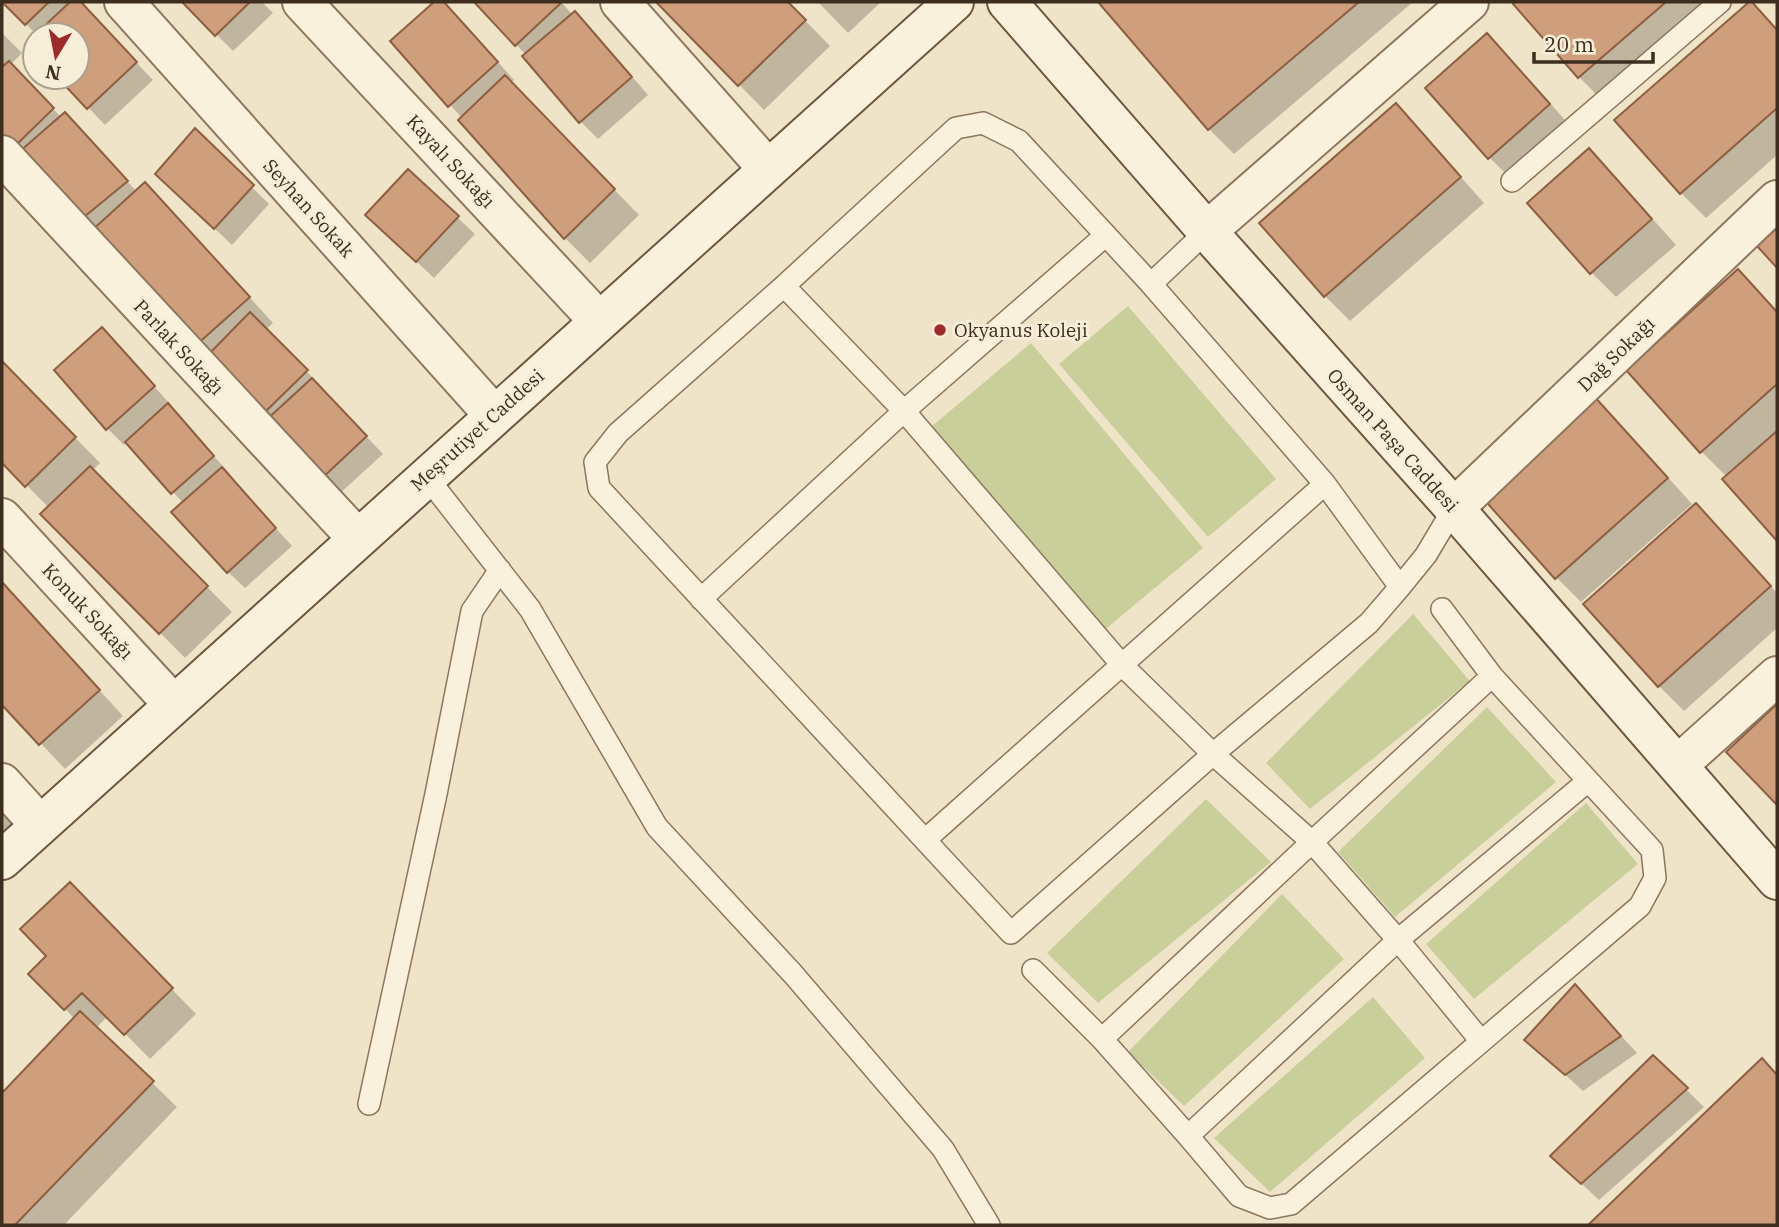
<svg xmlns="http://www.w3.org/2000/svg" width="1779" height="1227" font-family="'IBM Plex Serif',serif">
  <style>
    .green { fill: #c9cf9b }
    .shadow { fill: #0003 }
    .building { fill: #cf9f7d; stroke: #8d5f41; stroke-width: 2 }
    .lines { fill: none; stroke-linecap: round; stroke-linejoin: round }
    .service-casing { stroke: #8d765c; stroke-width: 24 }
    .minor-casing { stroke: #8d765c; stroke-width: 42 }
    .secondary-casing { stroke: #6f573f; stroke-width: 42 }
    .service { stroke: #faf1dc; stroke-width: 21 }
    .minor { stroke: #faf1dc; stroke-width: 38 }
    .secondary { stroke: #faf1dc; stroke-width: 38 }
    .poi-dot { fill: #9e2a2b; stroke: #f7eed8; stroke-width: 2.5 }
    .labels { text-anchor: middle; dominant-baseline: central; stroke-width: 6; stroke-linejoin: round; paint-order: stroke }
    .street-label { font-size: 19px; fill: #3d2e20; stroke: #f7eed8 }
    .poi-label { font-size: 19px; fill: #3d2e20; stroke: #f7eed8; text-anchor: start }
  </style>
  <rect width="100%" height="100%" fill="#f0e4c8"/>
  <path class="green" d="M 1128,306 L 1276,479 L 1208,537 L 1059,364 Z
    M 1031,343 L 1203,548 L 1090,642 L 919,437 Z
    M 1413,614 L 1470,681 L 1310,809 L 1266,763 Z
    M 1487,707 L 1556,782 L 1395,917 L 1338,852 Z
    M 1206,799 L 1271,862 L 1098,1003 L 1047,953 Z
    M 1586,803 L 1638,864 L 1474,999 L 1426,944 Z
    M 1282,894 L 1344,959 L 1184,1106 L 1128,1052 Z
    M 1373,997 L 1425,1058 L 1270,1192 L 1214,1138 Z"/>
  <path class="shadow" d="M 4,2 L 83,2 L 80,4 L 153,80 L 105,125 L 59,77 L 77,77 L 77,35 L 37,35 Z
    M 184,2 L 262,2 L 273,13 L 233,51 Z
    M 437,2 L 442,2 L 457,16 L 514,80 L 510,83 L 639,215 L 590,263 L 565,238 L 460,120 L 462,118 L 392,41 Z
    M 476,2 L 561,2 L 573,15 L 575,13 L 592,30 L 648,95 L 598,139 L 581,122 L 524,56 L 526,55 Z
    M 658,2 L 787,2 L 830,46 L 764,110 Z
    M 818,2 L 881,2 L 848,33 Z
    M 1100,2 L 1413,2 L 1234,154 L 1209,129 Z
    M 1518,2 L 1719,2 L 1604,102 L 1579,77 L 1516,4 Z
    M 1750,3 L 1777,30 L 1777,155 L 1706,218 L 1681,193 Z
    M 2,33 L 22,53 L 10,65 L 61,117 L 82,131 L 137,192 L 145,184 L 170,209 L 273,323 L 265,330 L 323,388 L 322,390 L 383,454 L 337,496 L 2,133 Z
    M 1487,36 L 1512,61 L 1574,130 L 1514,182 L 1489,157 Z
    M 1395,106 L 1420,131 L 1484,203 L 1350,321 L 1325,296 Z
    M 195,131 L 269,204 L 232,245 L 175,191 Z
    M 1589,151 L 1614,176 L 1676,245 L 1616,297 L 1591,272 Z
    M 408,171 L 475,234 L 434,278 L 384,231 Z
    M 1738,271 L 1777,312 L 1777,538 L 1725,480 L 1727,477 L 1702,452 Z
    M 119,347 L 170,404 L 168,406 L 230,474 L 228,476 L 292,546 L 245,588 L 228,572 L 184,504 L 128,442 L 124,445 L 107,428 Z
    M 2,363 L 100,463 L 92,471 L 232,612 L 185,658 L 43,514 L 49,508 L 2,460 Z
    M 1593,397 L 1618,422 L 1692,504 L 1581,602 L 1556,577 Z
    M 1696,506 L 1721,531 L 1777,593 L 1777,628 L 1684,711 L 1659,686 L 1586,604 Z
    M 2,583 L 123,716 L 65,769 L 2,702 Z
    M 2,805 L 16,821 L 2,834 Z
    M 94,909 L 196,1014 L 150,1059 L 108,1016 L 96,1028 L 177,1107 L 64,1225 L 2,1225 L 2,1095 L 75,1019 L 31,974 Z
    M 1575,986 L 1637,1053 L 1583,1091 L 1527,1040 Z
    M 1653,1057 L 1704,1107 L 1599,1200 L 1570,1173 Z
    M 1762,1060 L 1777,1075 L 1777,1225 L 1591,1225 Z"/>
  <path class="building" d="M 2,2 L 49,2 L 25,25 Z
    M 70,2 L 81,2 L 137,62 L 87,109 L 57,77 L 77,77 L 77,35 L 35,35 L 35,54 L 25,44 Z
    M 182,2 L 250,2 L 215,36 Z
    M 434,2 L 444,2 L 498,62 L 448,107 L 390,41 Z
    M 474,2 L 562,2 L 515,46 Z
    M 656,2 L 788,2 L 806,20 L 738,86 Z
    M 1098,2 L 1359,2 L 1208,130 Z
    M 1516,2 L 1666,2 L 1578,78 L 1513,4 Z
    M 1749,2 L 1752,2 L 1777,30 L 1777,108 L 1680,194 L 1614,120 Z
    M 575,11 L 632,77 L 579,123 L 522,56 Z
    M 1487,33 L 1550,104 L 1488,159 L 1425,88 Z
    M 9,61 L 54,108 L 13,148 L 2,136 L 2,67 Z
    M 505,75 L 615,189 L 564,239 L 458,120 Z
    M 1396,103 L 1461,177 L 1324,297 L 1259,223 Z
    M 65,112 L 128,181 L 79,221 L 19,152 Z
    M 195,128 L 254,185 L 214,229 L 155,174 Z
    M 1589,148 L 1652,219 L 1590,274 L 1527,203 Z
    M 408,169 L 459,216 L 416,262 L 365,215 Z
    M 145,182 L 250,297 L 194,347 L 89,233 Z
    M 1777,228 L 1777,268 L 1757,246 Z
    M 1738,269 L 1777,312 L 1777,384 L 1700,453 L 1626,370 Z
    M 250,312 L 308,370 L 261,416 L 205,358 Z
    M 102,327 L 155,386 L 106,430 L 54,370 Z
    M 2,361 L 76,437 L 25,487 L 2,463 Z
    M 312,378 L 367,436 L 319,481 L 264,422 Z
    M 1593,395 L 1668,478 L 1555,579 L 1480,495 Z
    M 168,403 L 214,456 L 171,494 L 125,442 Z
    M 1777,431 L 1777,541 L 1722,479 Z
    M 90,466 L 208,586 L 159,634 L 40,514 Z
    M 222,467 L 276,528 L 227,573 L 171,512 Z
    M 1696,503 L 1771,586 L 1658,687 L 1583,604 Z
    M 2,582 L 100,690 L 39,745 L 2,705 Z
    M 1777,704 L 1777,805 L 1726,752 Z
    M 70,882 L 173,988 L 124,1035 L 82,993 L 64,1010 L 28,974 L 46,956 L 20,929 Z
    M 1575,984 L 1621,1036 L 1565,1075 L 1524,1040 Z
    M 80,1011 L 154,1081 L 15,1225 L 2,1225 L 2,1093 Z
    M 1653,1055 L 1688,1088 L 1581,1184 L 1550,1156 Z
    M 1762,1058 L 1777,1075 L 1777,1225 L 1588,1225 Z"/>
  <g class="lines">
    <defs>
      <path id="service" d="M 983,123 L 1019,141 L 1151,284 L 1325,484 L 1400,587 L 1369,623 L 1213,754 L 1011,933 L 599,488 L 595,462 L 618,433 L 784,286 L 956,128 Z
        M 1512,181 L 1720,2
        M 1151,284 L 1207,231
        M 784,286 L 904,411 L 1122,665 L 1213,754 L 1312,842 L 1398,940 L 1481,1041
        M 426,476 L 530,609 L 657,827 L 793,974 L 943,1149 L 989,1225
        M 1400,587 L 1426,555 L 1454,508
        M 701,599 L 904,411 L 1106,235
        M 925,840 L 1325,484
        M 1033,970 L 1102,1039 L 1188,1136 L 1239,1196 L 1270,1208 L 1291,1204 L 1640,906 L 1655,878 L 1652,850 L 1492,676 L 1442,609
        M 1102,1039 L 1312,842 L 1492,676
        M 369,1104 L 436,794 L 472,611 L 500,570
        M 1188,1136 L 1398,940 L 1588,781"/>
      <path id="minor" d="M 124,2 L 494,415
        M 302,2 L 599,321
        M 620,2 L 768,169
        M 2,155 L 357,538
        M 1207,231 L 1469,2
        M 1454,508 L 1777,200
        M 2,518 L 173,704
        M 1678,765 L 1777,676
        M 2,783 L 40,825"/>
      <path id="secondary" d="M 1007,2 L 1207,231 L 1454,508 L 1777,880
        M 2,860 L 954,2"/>
    </defs>
    <use href="#service" class="service-casing"/>
    <use href="#minor" class="minor-casing"/>
    <use href="#secondary" class="secondary-casing"/>
    <use href="#service" class="service"/>
    <use href="#minor" class="minor"/>
    <use href="#secondary" class="secondary"/>
  </g>
  <circle class="poi-dot" cx="940" cy="330" r="7"/>
  <g class="labels">
    <g class="street-label">
      <text transform="translate(451 161) rotate(47)">Kayalı Sokağı</text>
      <text transform="translate(309 208) rotate(48)">Seyhan Sokak</text>
      <text transform="translate(179 347) rotate(47)">Parlak Sokağı</text>
      <text transform="translate(1616 354) rotate(-44)">Dağ Sokağı</text>
      <text transform="translate(477 430) rotate(-42)">Meşrutiyet Caddesi</text>
      <text transform="translate(1393 440) rotate(48)">Osman Paşa Caddesi</text>
      <text transform="translate(88 611) rotate(47)">Konuk Sokağı</text>
    </g>
    <g class="poi-label">
      <text x="954" y="330">Okyanus Koleji</text>
    </g>
  </g>
  <rect width="1779" height="1227" fill="none" stroke="#3d2e20" stroke-width="7"/>
  <g transform="translate(56 56) rotate(190)"><circle r="33" fill="#f7eed8" stroke="#ada18e" stroke-width="2"/>
  <path d="M0-5L12 26L0 18L-12 26Z" fill="#9e2a2b"/>
  <text y="-10" font-size="19" font-weight="bold" text-anchor="middle" fill="#3d2e20">N</text>
  </g>
  <path d="M1534 52v10h119v-10" fill="none" stroke="#3d2e20" stroke-width="3.5"/>
  <text x="1544" y="52" font-size="21" fill="#3d2e20" stroke="#f7eed8" stroke-width="5" paint-order="stroke">20 m</text>
</svg>
